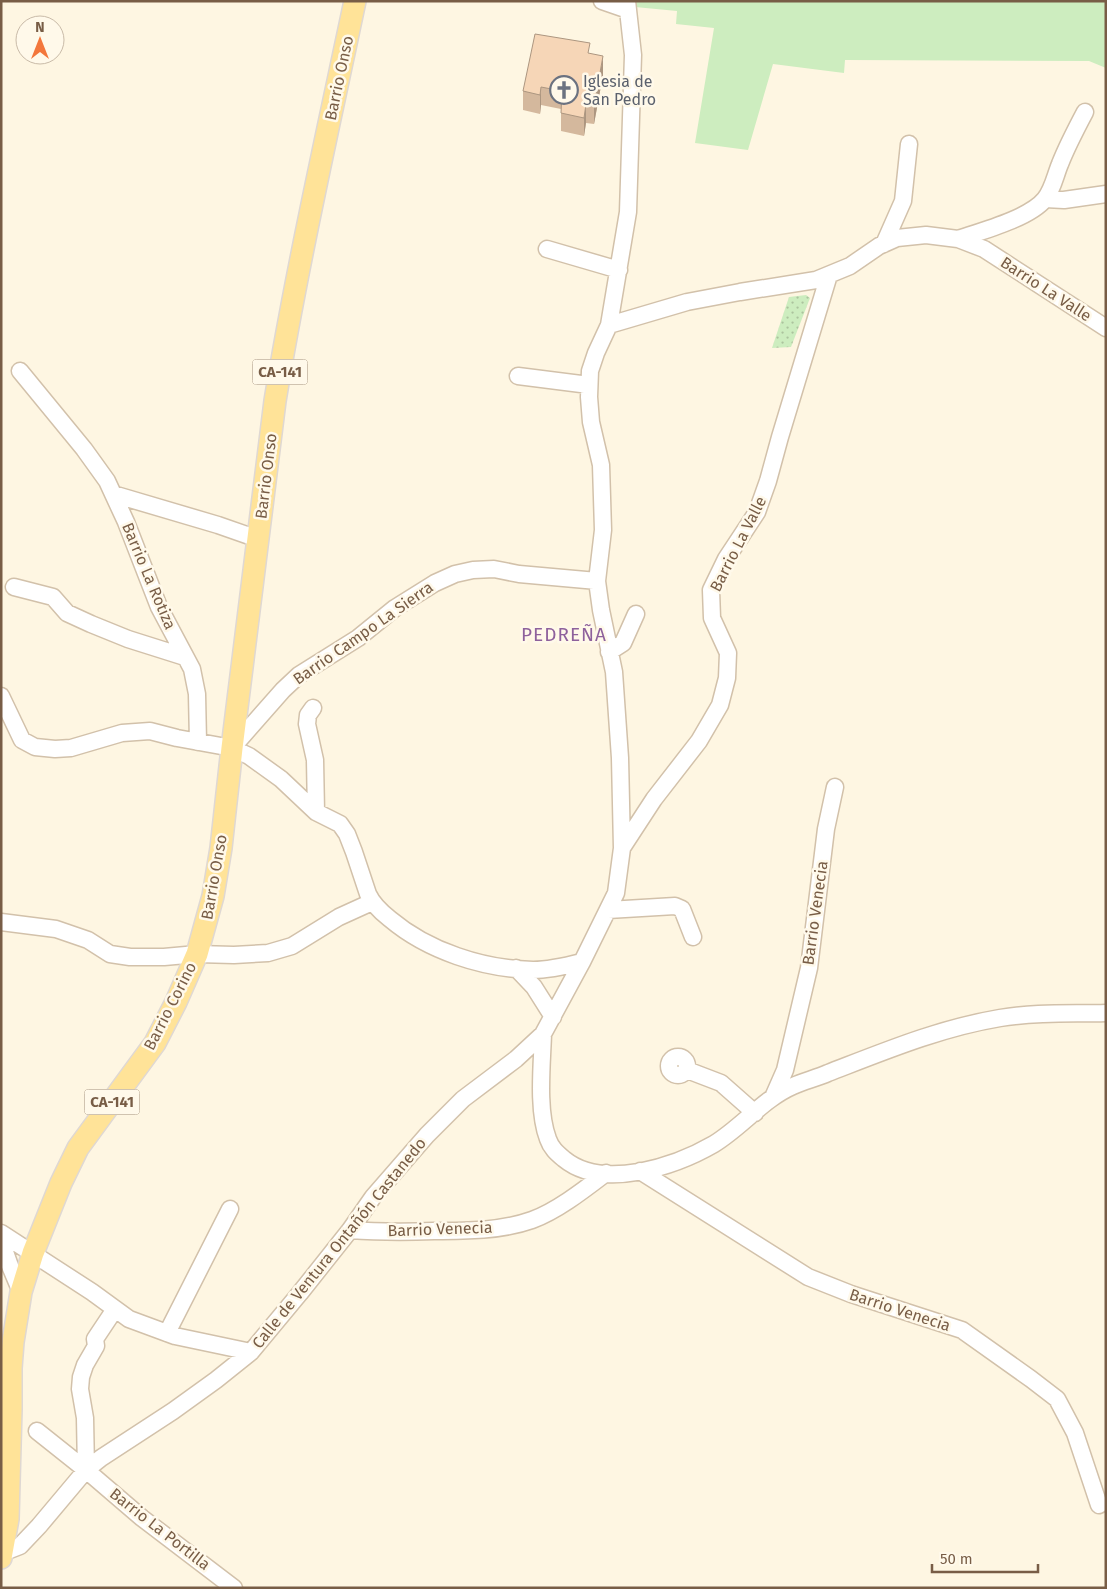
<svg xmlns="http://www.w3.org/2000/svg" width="1107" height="1589" font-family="'Fira Sans',sans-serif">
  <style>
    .green { fill: #cdedbf }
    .park { fill: url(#park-dots) }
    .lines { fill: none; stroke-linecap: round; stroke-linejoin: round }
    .minor-casing { stroke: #d2c1aa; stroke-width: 19 }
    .major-casing { stroke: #dfd8d3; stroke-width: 24 }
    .minor { stroke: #fff; stroke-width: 16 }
    .major { stroke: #ffe398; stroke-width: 21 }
    .wall { fill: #d4b89d }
    .shaded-wall { fill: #ac9680 }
    .building { fill: #f6d6b7; stroke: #ac9680 }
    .labels { text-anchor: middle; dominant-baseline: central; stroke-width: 5; stroke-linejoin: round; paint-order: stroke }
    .shield { fill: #fff9ea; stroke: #a08c77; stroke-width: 1 }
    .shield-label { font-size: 15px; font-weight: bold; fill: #785d46 }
    .street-label { font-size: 16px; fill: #785d46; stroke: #fff9ea }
    .worship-label { font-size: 16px; fill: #5b616d; stroke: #fff9ea; text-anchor: start }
    .quarter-label { font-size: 19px; letter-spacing: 1px; fill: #8e619c; stroke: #fff9ea }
  </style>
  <defs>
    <pattern id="park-dots" width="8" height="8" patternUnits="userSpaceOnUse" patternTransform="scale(1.25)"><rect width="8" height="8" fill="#cdedbf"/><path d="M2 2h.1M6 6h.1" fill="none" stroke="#abc39d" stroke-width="1.8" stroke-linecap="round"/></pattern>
  </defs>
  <rect width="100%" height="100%" fill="#fef6e2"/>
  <path class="green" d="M 635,1 L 1106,1 L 1106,68 L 1089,61 L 845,60 L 844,73 L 773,64 L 748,150 L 695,143 L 714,28 L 676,24 L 677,11 L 635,7 Z"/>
  <path class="park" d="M 806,295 L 810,298 L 791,347 L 772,348 L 789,297 Z"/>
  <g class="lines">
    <defs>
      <path id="minor" d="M 602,1 L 628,10
        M 1045,199 L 1064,200 L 1106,194
        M 958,239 C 982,231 1030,218 1045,199 C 1053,189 1055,176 1060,164 C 1067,146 1076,129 1085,112
        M 884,244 L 903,201 L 909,144
        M 547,249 L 619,270
        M 609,325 L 687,302 L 740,292 L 816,280 L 850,266 L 879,246 L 897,238 L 926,235 L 958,239 L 984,249 L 1106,328
        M 20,371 L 84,449 L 107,481 L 126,522 L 159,607 L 192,669 L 197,694 L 198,742
        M 518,376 L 589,385
        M 113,494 L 218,525 L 258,539
        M 14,587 L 53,597 L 67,613 L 91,624 L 128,639 L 185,657
        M 609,652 L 623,643 L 636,614
        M 1,696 L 22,740 L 35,747 L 55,749 L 71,748 L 122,733 L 150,731 L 177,738 L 232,748 L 249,756 L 281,779 L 316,812 L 340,824 L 347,834 L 354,852 L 368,894 C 373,905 381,912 390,919 C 428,951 483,969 533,970 C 549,970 566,966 582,962
        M 313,708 L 308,715 L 307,724 L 315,760 L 316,812
        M 232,748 L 283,690 L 299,675 L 358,638 L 395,608 L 435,583 L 455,574 L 473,570 L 494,569 L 519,574 L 597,581
        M 622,848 L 654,799 L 699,741 L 720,705 L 727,678 L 728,653 L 712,618 L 711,590 L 726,559 L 757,512 L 768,481 L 780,437 L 829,275
        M 608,910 L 675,906 L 682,909 L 693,937
        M 1,922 L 56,929 L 88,940 L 110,954 L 130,957 L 164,957 L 197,954 L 234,955 L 268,953 L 292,946 L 339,917 L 372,902
        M 516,968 L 534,987 L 553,1017
        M 543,1034 C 542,1065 537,1110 548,1139 C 551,1148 557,1153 564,1159 C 603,1191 676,1166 714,1144 C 742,1127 763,1099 793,1086 C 804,1081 817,1078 828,1073 C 885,1051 940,1028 1000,1018 C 1035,1012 1071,1014 1106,1013
        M669 1066a9 9 0 1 1 18 0a9 9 0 1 1-18 0Z
        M 687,1070 L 721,1083 L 755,1113
        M 774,1095 L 785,1070 L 809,968 L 826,829 L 835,787
        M 640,1171 L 808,1277 L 851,1294 L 962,1330 L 1031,1379 L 1057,1399 L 1075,1433 L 1099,1505
        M 350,1230 C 378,1232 406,1232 434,1231 C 466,1231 501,1231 532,1220 C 557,1211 585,1189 606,1173
        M 1,1233 L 92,1292 L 129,1319 L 175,1336 L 251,1352
        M 1,1240 L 10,1266 L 21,1292
        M 167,1333 L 230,1209
        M 37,1431 L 86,1470 L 142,1518 L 234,1588
        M 86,1470 L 85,1418 L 80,1389 L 81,1377 L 85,1365 L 96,1346 L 95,1339 L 115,1309
        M 2,1553 L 20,1546 L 39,1526 L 86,1470 L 101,1458 L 173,1411 L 216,1380 L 251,1352 L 300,1293 L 350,1230 L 373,1197 L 427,1135 L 463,1099 L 516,1059 L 543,1034 L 582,962 L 616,893 L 622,848 L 620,758 L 614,672 L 601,610 L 597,581 L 603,530 L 601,465 L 591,422 L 589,397 L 590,371 L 596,353 L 609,325 L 628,212 L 633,55 L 627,1"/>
      <path id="major" d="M 1,1558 L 8,1519 L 11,1409 L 11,1368 L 13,1342 L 21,1292 L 33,1253 L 61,1183 L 78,1148 L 155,1043 L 176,1002 L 197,954 L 213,896 L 221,848 L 232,748 L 275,401 C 297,267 327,134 355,1"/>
    </defs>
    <use href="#minor" class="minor-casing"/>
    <use href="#major" class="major-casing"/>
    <use href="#minor" class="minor"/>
    <use href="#major" class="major"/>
  </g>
  <path class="wall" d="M 590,54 L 603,75 L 594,124 L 586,123 L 584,136 L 561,131 L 561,109 L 541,105 L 540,114 L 523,110 L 523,91 Z"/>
  <path class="shaded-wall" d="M 603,56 L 603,75 L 594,124 L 594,106 Z
    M 541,87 L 541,105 L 540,114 L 540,95 Z
    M 586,104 L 586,123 L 584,136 L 584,118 Z"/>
  <path class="building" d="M 535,34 L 590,43 L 588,53 L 603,56 L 594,106 L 586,104 L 584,118 L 561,113 L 562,91 L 541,87 L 540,95 L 523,91 Z"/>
  <defs>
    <symbol id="church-ring" viewBox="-11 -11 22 22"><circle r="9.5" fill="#fff9ea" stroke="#6b7280" stroke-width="1.5"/><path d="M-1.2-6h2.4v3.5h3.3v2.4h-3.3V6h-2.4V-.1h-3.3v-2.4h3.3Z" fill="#6b7280"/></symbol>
  </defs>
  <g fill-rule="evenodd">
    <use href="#church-ring" x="548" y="74" width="32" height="32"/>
  </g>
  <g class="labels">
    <g class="shield">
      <rect x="252.5" y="359.5" width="55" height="25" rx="4"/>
      <rect x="84.5" y="1089.5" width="55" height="25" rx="4"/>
    </g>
    <g class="shield-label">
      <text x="280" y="372">CA-141</text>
      <text x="112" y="1102">CA-141</text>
    </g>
    <g class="street-label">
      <text transform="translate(339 78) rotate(-78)">Barrio Onso</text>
      <text transform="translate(1046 289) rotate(33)">Barrio La Valle</text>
      <text transform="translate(266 476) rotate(-83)">Barrio Onso</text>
      <text transform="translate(738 544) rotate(-63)">Barrio La Valle</text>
      <text transform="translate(149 576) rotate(67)">Barrio La Rotiza</text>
      <text transform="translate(363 633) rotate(-35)">Barrio Campo La Sierra</text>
      <text transform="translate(214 877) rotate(-80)">Barrio Onso</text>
      <text transform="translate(815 913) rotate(-82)">Barrio Venecia</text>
      <text transform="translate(170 1006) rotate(-63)">Barrio Corino</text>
      <text transform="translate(440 1229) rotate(-2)">Barrio Venecia</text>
      <text transform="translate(339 1243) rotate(-51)">Calle de Ventura Ontañón Castanedo</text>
      <text transform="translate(900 1310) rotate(18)">Barrio Venecia</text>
      <text transform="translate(160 1529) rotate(38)">Barrio La Portilla</text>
    </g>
    <g class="worship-label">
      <text x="583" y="81">Iglesia de<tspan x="583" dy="18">San Pedro</tspan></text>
    </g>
    <g class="quarter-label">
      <text x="564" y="634">PEDREÑA</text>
    </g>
  </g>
  <rect width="1107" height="1589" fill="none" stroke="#785d46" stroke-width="5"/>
  <g transform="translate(40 40)"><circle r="24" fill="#fff9ea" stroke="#c9bba8"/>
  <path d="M0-4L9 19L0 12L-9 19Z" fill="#f3773c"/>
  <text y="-8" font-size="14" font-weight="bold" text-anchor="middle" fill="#785d46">N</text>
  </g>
  <path d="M932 1564v8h106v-8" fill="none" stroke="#785d46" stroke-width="2.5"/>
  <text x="940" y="1564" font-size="15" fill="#785d46" stroke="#fff9ea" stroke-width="4" paint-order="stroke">50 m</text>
</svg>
